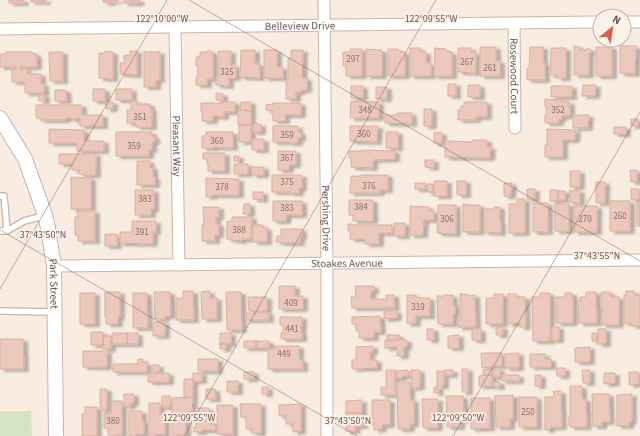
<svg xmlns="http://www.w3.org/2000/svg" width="640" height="436" font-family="'Source Sans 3',sans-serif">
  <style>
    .green { fill: #d5e5c3 }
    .building { fill: #ecc9bd; stroke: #ddae9f; filter: url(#shadow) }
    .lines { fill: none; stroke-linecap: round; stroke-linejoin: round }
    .service-casing { stroke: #c9b4aa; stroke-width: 8 }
    .minor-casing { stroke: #c9b4aa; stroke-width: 13 }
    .tertiary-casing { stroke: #c9b4aa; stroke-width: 16 }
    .service { stroke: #fff; stroke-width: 5.5 }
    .minor { stroke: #fff; stroke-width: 11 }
    .tertiary { stroke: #fff; stroke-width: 14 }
    .ticks { fill: none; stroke: #6e534b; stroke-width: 1; stroke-opacity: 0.45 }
    .labels { text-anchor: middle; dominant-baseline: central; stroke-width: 3.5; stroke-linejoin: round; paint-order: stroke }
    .number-label { font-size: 9px; fill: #8e7068 }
    .street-label { font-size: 11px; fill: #6e534b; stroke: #fdf2e8 }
    .ticks-label { font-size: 10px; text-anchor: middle; fill: #6e534b; stroke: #fdf2e8; stroke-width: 3.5; stroke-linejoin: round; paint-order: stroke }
  </style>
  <defs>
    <filter id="shadow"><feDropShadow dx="4.5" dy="2.5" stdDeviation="1" flood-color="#0004"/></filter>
  </defs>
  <rect width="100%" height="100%" fill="#f9ede2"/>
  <path class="green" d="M 0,411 L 31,411 L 32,436 L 0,436 Z"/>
  <path class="building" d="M 9,0 L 24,0 L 24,3 L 9,3 Z
    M 31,0 L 46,0 L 46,2 L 31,2 Z
    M 103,0 L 118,0 L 118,1 L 111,1 L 111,3 L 103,2 Z
    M 124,0 L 140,0 L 139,3 L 124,3 Z
    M 574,46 L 580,47 L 580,50 L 586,50 L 588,48 L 591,50 L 591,52 L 589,54 L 589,75 L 574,75 Z
    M 620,46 L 636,46 L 635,74 L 620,73 Z
    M 480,47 L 496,47 L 496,61 L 500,61 L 500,76 L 480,76 Z
    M 530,47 L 543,47 L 543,63 L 545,63 L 545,80 L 527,80 L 527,69 L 529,69 Z
    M 596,47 L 612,47 L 612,76 L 596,76 Z
    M 410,48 L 420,48 L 420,52 L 426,52 L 426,63 L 431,63 L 431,76 L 410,76 Z
    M 435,48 L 446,49 L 446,51 L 452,52 L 452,76 L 434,76 Z
    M 458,48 L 471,48 L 471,52 L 476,52 L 476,73 L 458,72 Z
    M 551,48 L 566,48 L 566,78 L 557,78 L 557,75 L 550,75 Z
    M 350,49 L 362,49 L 362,76 L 346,76 L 346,66 L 343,66 L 343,52 L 350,52 Z
    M 366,49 L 382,50 L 382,76 L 366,76 Z
    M 388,49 L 398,49 L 398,51 L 405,52 L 405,76 L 388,76 Z
    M 208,50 L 211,51 L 213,53 L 213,79 L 207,79 L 207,85 L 196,85 L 196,78 L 197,78 L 198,66 L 196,66 L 196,57 L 200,57 L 200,52 L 207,52 Z
    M 241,50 L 255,50 L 255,64 L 260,64 L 260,78 L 240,77 Z
    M 264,50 L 277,50 L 277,67 L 283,67 L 283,78 L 264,78 Z
    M 291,50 L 303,50 L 302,78 L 307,78 L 307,90 L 301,90 L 301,92 L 296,92 L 296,99 L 286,99 L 286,82 L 288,82 L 288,58 L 291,58 Z
    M 105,51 L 113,52 L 113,79 L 99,78 L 99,53 L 105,53 Z
    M 130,51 L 137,51 L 137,75 L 120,74 L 120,63 L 124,63 L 124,55 L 130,55 Z
    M 218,51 L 231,51 L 231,65 L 236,65 L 236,78 L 229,78 L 229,86 L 216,85 L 216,78 L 218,78 Z
    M 6,52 L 32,52 L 32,53 L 36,54 L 36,56 L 37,56 L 37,67 L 20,67 L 21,69 L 27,69 L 27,74 L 41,74 L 41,84 L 44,84 L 44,93 L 25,93 L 25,82 L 12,82 L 12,69 L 16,69 L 16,67 L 0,67 L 0,55 L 1,55 L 1,54 L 6,54 Z
    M 49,52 L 63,52 L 63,81 L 50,81 Z
    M 144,52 L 160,52 L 160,80 L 156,80 L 156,87 L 144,87 Z
    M 448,84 L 456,84 L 456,96 L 448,96 Z
    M 468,85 L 480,85 L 480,97 L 468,97 Z
    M 583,85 L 596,85 L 595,96 L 582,96 Z
    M 351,86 L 363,86 L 363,98 L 351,98 Z
    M 551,86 L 572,86 L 572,97 L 551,97 Z
    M 376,87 L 387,87 L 387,99 L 376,99 Z
    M 93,89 L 105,89 L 105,101 L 93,101 Z
    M 116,89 L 132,89 L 132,100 L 116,100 Z
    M 55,90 L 66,90 L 67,101 L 55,101 Z
    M 216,93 L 223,94 L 223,100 L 216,100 Z
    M 39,95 L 45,95 L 45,101 L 39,101 Z
    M 545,99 L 562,100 L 562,102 L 570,102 L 570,116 L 562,116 L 562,119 L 559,119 L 559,123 L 545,123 L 545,115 L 546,115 L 546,106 L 545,106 Z
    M 131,101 L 137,101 L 137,104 L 150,104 L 150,109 L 152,109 L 152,127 L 136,127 L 136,123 L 127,123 L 127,110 L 131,110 Z
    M 351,101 L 379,102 L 379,118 L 350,118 Z
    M 106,102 L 113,102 L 113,109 L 106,109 Z
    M 223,102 L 235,102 L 235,112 L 224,112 L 224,117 L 213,116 L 213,121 L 202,121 L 202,111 L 201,111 L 201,103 L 223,103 Z
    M 241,102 L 251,102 L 251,111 L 240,110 Z
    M 464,102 L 487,102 L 487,117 L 476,117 L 476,120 L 458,120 L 458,110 L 461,110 L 461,106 L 464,106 Z
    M 273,103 L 301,103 L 301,115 L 285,115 L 285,121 L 273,121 L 273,111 L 266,110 L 266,105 L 273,104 Z
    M 36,105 L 82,105 L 82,115 L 103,115 L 103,126 L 80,126 L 80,118 L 76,118 L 76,120 L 72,120 L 72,118 L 66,118 L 66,120 L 41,120 L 41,118 L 36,118 Z
    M 424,109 L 432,109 L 432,126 L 424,126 Z
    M 238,110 L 251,111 L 251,125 L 238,125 Z
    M 397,113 L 412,113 L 412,124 L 385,123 L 385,115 L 397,115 Z
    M 573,115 L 589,115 L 588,128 L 573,128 Z
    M 631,119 L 638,119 L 638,126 L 631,126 Z
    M 253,124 L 261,124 L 261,132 L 253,132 Z
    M 239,125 L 251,125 L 251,142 L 239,142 Z
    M 273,126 L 298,126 L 298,132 L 301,132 L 301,138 L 298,138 L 298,143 L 290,143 L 290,142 L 273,142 Z
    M 350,126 L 378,126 L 377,142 L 350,141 Z
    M 614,127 L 626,127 L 626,134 L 614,134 Z
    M 49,129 L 84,130 L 84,141 L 104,141 L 104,151 L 77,151 L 77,143 L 49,143 Z
    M 547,129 L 576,130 L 575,140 L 563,140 L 563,157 L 545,157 L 545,145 L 547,145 Z
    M 116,132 L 152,132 L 152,136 L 155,137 L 155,142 L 152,142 L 152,150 L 149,150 L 149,156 L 116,156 Z
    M 206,132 L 233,132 L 233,148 L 214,147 L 214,148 L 202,148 L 202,136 L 206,136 Z
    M 386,132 L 398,132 L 398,148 L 386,148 Z
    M 434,132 L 442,133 L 442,143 L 434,143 Z
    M 252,139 L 264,139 L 264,150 L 252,150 Z
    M 472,140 L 487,140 L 487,147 L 491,147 L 490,158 L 445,157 L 445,141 L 472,142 Z
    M 362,150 L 395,151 L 395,159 L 373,160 L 373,168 L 351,167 L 351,158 L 349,158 L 349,151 L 362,151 Z
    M 278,151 L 296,151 L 296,165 L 289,165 L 289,170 L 278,170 Z
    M 203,153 L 225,153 L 225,171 L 208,171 L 208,164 L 207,163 L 207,159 L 203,159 Z
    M 59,154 L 96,154 L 96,175 L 83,175 L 83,174 L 79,174 L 79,170 L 72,170 L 72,164 L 59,164 Z
    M 234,156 L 239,156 L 239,161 L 234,161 Z
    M 425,160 L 434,160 L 434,168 L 425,167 Z
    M 137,161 L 150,161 L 150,168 L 153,167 L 153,177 L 155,177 L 155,185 L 137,185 Z
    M 234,164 L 248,164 L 248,174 L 234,174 Z
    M 252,167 L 264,167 L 264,175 L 252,175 Z
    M 630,170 L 637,170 L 637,182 L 631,182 Z
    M 570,171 L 580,171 L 580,187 L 570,187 Z
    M 272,175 L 302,175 L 302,188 L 299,188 L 299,193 L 290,193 L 291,192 L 272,192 Z
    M 361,175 L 388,175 L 388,190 L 380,190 L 380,193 L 350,193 L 350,183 L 351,183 L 351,176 L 361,176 Z
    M 71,177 L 91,178 L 91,209 L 71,209 Z
    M 206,178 L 239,179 L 239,195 L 214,195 L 213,196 L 206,197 Z
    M 434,181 L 447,181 L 447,196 L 434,196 Z
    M 457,181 L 466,181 L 466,195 L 457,195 Z
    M 596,182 L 605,182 L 605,203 L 596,203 Z
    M 415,183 L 425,183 L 425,189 L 415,189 Z
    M 504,183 L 512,183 L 511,196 L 504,196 Z
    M 427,184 L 433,184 L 433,192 L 427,192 Z
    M 527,189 L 535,189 L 535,199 L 527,199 Z
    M 631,189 L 639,189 L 639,200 L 631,200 Z
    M 135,190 L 154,190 L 154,209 L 151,209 L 151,215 L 135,215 Z
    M 550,190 L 558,190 L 558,201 L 550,201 Z
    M 570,190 L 580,191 L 580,203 L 569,202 Z
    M 558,191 L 565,191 L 565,200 L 558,200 Z
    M 253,192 L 263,192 L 263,200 L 253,199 Z
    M 517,199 L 525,199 L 525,233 L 509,233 L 509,204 L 517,204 Z
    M 349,200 L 373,200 L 373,221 L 353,221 L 353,215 L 349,215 Z
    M 273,201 L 302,201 L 302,215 L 287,215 L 286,221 L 273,221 Z
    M 610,201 L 630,201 L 630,231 L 610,231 Z
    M 533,203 L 548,203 L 548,232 L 533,232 Z
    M 244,204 L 250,204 L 250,214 L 243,214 Z
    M 463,204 L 467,204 L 467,205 L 480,205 L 480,232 L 463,232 Z
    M 555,204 L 569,204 L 569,231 L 555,231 Z
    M 637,204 L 640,204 L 640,226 L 637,226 Z
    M 438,205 L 456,205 L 456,234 L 437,233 Z
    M 410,206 L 429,207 L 429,211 L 434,211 L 434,220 L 424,220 L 423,235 L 410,235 Z
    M 574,206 L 597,206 L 597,232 L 574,232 Z
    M 203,207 L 219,207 L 219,217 L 216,217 L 216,224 L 219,224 L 219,235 L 215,235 L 215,241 L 202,241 L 202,225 L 204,225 Z
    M 494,207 L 500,207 L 500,222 L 501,222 L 501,233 L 484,232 L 484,209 L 494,209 Z
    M 78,211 L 95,211 L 95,241 L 78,241 L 78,235 L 75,235 L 75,217 L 78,217 Z
    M 232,217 L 252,217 L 251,239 L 242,239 L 242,241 L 232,240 L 232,239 L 227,239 L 227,221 L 232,221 Z
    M 132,221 L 156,221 L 156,232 L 153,232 L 153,244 L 120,243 L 120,232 L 132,232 Z
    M 394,223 L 405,223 L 405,236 L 394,236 Z
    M 348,224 L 353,224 L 353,225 L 392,225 L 392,233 L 379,233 L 379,244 L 365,244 L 365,239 L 350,239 L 350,231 L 348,231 Z
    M 253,225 L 263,225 L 263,228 L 267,228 L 267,242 L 253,242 Z
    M 281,229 L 302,229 L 302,237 L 300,237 L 300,243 L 281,243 L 281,242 L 276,242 L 277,236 L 281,236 Z
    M 105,234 L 117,234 L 117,246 L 105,246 Z
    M 279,286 L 295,286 L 295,296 L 303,296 L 303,309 L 279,309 Z
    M 355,286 L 374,286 L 374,291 L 371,291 L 371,299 L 386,299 L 386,295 L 394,295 L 395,308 L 352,308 L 351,297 L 356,297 Z
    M 183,291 L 193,291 L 194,320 L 176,320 L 176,298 L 183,298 Z
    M 210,291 L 210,298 L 217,298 L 217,319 L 202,319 L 201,292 Z
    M 626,291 L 634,291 L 634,295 L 640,295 L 640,326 L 632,326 L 632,323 L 624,323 L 624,295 L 626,295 Z
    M 105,292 L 120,292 L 120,317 L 118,317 L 118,324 L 106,324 L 106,317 L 105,317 Z
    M 154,292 L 170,292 L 171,316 L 165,316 L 165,319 L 155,319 Z
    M 226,292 L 241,292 L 242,330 L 227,330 Z
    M 586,292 L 596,292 L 597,323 L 579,323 L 578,301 L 580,301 L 580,297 L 586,297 Z
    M 601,292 L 610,292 L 611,297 L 619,297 L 619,325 L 602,325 Z
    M 80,293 L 95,293 L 95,324 L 80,324 Z
    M 133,293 L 147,293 L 148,328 L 133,328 Z
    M 540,293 L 550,293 L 550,341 L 533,341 L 532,297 L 540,297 Z
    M 565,293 L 572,293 L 572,297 L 573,297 L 573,323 L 556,323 L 556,297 L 564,297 Z
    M 460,294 L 467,294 L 467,296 L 475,295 L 476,327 L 458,327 L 458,320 L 460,320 Z
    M 494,294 L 503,294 L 503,324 L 486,324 L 486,298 L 494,298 Z
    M 508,294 L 516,294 L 516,297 L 525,297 L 526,327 L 520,327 L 520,323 L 508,324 Z
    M 407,295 L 416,295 L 416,298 L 430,298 L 430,316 L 416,316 L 416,323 L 407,324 Z
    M 444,295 L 453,295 L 453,305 L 455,305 L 455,314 L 453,314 L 453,324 L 438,324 L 437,296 L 444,296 Z
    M 248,297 L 267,297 L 267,311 L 249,311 Z
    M 384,311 L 397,311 L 397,318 L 384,319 Z
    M 246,313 L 269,313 L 269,320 L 246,320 Z
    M 380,316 L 381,332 L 374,332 L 374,338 L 359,338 L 359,331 L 356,331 L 356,324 L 352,324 L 352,317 Z
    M 280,317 L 302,317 L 302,327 L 301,327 L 301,332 L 302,332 L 302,339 L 281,339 L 281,333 L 283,333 L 283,325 L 280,325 Z
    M 153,322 L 165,322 L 165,336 L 153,336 Z
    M 496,327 L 503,327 L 503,335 L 496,335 Z
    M 552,327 L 559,327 L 559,340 L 552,340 Z
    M 427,329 L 434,329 L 434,340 L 427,340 Z
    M 472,329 L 481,329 L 481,340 L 472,340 Z
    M 598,329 L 606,329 L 606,344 L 598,344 Z
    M 91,332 L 103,332 L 103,345 L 91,345 Z
    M 112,333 L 127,333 L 127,344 L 112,344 Z
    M 127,333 L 138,333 L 138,344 L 127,344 Z
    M 220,333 L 231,333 L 231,344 L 220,344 Z
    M 592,333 L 597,333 L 597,341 L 592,341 Z
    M 387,335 L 399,335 L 399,340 L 387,340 Z
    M 459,335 L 459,348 L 448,348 L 448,336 Z
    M 103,336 L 111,336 L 111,349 L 103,349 Z
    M 0,339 L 23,339 L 24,369 L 0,369 Z
    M 385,340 L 407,340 L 407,347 L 404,347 L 404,356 L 397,356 L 397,347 L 385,348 Z
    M 244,341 L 256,341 L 256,348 L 244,348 Z
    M 256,341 L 269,341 L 269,348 L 256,348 Z
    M 220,344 L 226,344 L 226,349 L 220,349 Z
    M 274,346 L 299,346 L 299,360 L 303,360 L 303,369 L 268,369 L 268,349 L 274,349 Z
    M 373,346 L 373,352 L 370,352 L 370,360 L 377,360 L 377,368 L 352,369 L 352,360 L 356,360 L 356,347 Z
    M 590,347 L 590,362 L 575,362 L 575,348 Z
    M 83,351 L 107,351 L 107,367 L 83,367 Z
    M 481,353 L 502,353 L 502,366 L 494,366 L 494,367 L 482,368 Z
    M 519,353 L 519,368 L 505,368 L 505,354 Z
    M 530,354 L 545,354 L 545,359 L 551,359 L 551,367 L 530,367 Z
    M 138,359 L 143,359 L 143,363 L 147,363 L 147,372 L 113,372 L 113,364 L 138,364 Z
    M 198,359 L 218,359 L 218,371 L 198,371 Z
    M 152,365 L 159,365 L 159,372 L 152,372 Z
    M 556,368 L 565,368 L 565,376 L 557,376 Z
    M 462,369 L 468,369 L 468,392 L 462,392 Z
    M 492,369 L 492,375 L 483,375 L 483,370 Z
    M 493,369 L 500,369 L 500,377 L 493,377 Z
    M 386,370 L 395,370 L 395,395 L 381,395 L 381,387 L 386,387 Z
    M 408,370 L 409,376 L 402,376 L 402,378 L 396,378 L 396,371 Z
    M 411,370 L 420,370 L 420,387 L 412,388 Z
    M 445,370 L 453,370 L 453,375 L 445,375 Z
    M 582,370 L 590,370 L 590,383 L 583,383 Z
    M 437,371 L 444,371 L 444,386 L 437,386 Z
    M 244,372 L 254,372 L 254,379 L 244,379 Z
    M 629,372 L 639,372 L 639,384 L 629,385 Z
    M 169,373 L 169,382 L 148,382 L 148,374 Z
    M 193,373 L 202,373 L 202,381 L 193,381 Z
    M 604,373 L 615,373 L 615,383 L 604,384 Z
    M 492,375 L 492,386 L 479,386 L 479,376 Z
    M 502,375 L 519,375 L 519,381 L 502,381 Z
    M 535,375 L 541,375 L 541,386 L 535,386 Z
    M 184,379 L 193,379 L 193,397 L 184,398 Z
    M 227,381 L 238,381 L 238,392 L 227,392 Z
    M 397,382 L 410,382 L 410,400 L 414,400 L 414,424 L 410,424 L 410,429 L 398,429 Z
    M 494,382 L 500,382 L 500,387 L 494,387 Z
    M 570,386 L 582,386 L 582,399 L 586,399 L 587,427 L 570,427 L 570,425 L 569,425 L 569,416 L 570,416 Z
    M 262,387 L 268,387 L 268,394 L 262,394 Z
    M 434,387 L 438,387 L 439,393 L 434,393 Z
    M 100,389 L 107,389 L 107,410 L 100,410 Z
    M 206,389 L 215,389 L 216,399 L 206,399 Z
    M 553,391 L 561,391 L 562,427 L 550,427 L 550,430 L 545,430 L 545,397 L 554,397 Z
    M 124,394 L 134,394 L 134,403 L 131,403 L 131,406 L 124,406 Z
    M 592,394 L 609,394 L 610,422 L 602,422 L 602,426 L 593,426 Z
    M 632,394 L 632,421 L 629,422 L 629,426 L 617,426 L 617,395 Z
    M 513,395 L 513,419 L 510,419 L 510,427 L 496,427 L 495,396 Z
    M 162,396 L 170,396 L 170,407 L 162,407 Z
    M 446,396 L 463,396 L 464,420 L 460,420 L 460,427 L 447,427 Z
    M 193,397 L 192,412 L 187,412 L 187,420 L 186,420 L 186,435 L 172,435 L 172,398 Z
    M 519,397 L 537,397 L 537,427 L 519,427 Z
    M 471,398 L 490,398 L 490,428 L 471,429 Z
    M 422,399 L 438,399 L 438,428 L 423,428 Z
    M 362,400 L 362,413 L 346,413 L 346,401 Z
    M 372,400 L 390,400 L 390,425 L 382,425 L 382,429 L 374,430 L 374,425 L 372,425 Z
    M 111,401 L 122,401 L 122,435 L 108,435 L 108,428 L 104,428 L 104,414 L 112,413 Z
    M 149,403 L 160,403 L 160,414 L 165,414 L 165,434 L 149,435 Z
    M 240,404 L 261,404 L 261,433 L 252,433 L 252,429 L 246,429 L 246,417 L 241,417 Z
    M 301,404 L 301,431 L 293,432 L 293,424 L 286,424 L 286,416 L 279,416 L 279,405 Z
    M 217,405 L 233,405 L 233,434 L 217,434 Z
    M 85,407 L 97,407 L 97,436 L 82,436 L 82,414 L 85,414 Z
    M 196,408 L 209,408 L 209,424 L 216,424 L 216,430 L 202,430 L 202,432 L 194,432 L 194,427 L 196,427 Z
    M 129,411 L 142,411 L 142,421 L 144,421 L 144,434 L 136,434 L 136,436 L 129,436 Z
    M 346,413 L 362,413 L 363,426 L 355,426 L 356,431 L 346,431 Z"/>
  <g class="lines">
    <defs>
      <path id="service" d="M 0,196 L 4,196 L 7,231
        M 0,231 L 7,231 L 24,221 L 44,216
        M 0,311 L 54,312"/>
      <g id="minor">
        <path id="s1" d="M 324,0 L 327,264 L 327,436"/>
        <path d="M 624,22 L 640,22"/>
        <path id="s2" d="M 514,23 L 515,128"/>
        <path id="s3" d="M 175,27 L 179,265"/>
        <path id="s4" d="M 0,29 L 600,22"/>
        <path id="s5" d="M 54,266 L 640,260"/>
      </g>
      <g id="tertiary">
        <path id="s6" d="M 0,118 L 25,159 L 45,215 L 48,228 L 54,266 L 56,436"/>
      </g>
    </defs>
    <use href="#service" class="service-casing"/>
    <use href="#minor" class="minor-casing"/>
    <use href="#tertiary" class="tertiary-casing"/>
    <use href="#service" class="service"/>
    <use href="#minor" class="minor"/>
    <use href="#tertiary" class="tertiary"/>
  </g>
  <path class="ticks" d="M 189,0 L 640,261M 0,230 L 357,436M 0,289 L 167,0M 184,436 L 436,0M 453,436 L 640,112"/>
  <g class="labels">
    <g class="number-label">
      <text x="353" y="59">297</text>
      <text x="467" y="62">267</text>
      <text x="490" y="68">261</text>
      <text x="227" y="72">325</text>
      <text x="365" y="110">348</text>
      <text x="558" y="110">352</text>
      <text x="140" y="117">351</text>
      <text x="364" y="134">360</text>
      <text x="287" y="135">359</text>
      <text x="217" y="141">360</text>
      <text x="134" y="146">359</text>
      <text x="287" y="158">367</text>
      <text x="287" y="182">375</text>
      <text x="369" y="186">376</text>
      <text x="222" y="187">378</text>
      <text x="145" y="199">383</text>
      <text x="361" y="207">384</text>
      <text x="287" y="208">383</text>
      <text x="620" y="216">260</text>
      <text x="447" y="219">306</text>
      <text x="585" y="219">270</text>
      <text x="239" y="230">388</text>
      <text x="142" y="232">391</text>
      <text x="291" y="303">409</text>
      <text x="418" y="307">319</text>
      <text x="292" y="329">441</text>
      <text x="284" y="354">449</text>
      <text x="528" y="412">250</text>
      <text x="113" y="421">380</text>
    </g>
    <g class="street-label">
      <text stroke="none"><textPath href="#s4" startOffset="300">Belleview Drive</textPath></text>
      <text stroke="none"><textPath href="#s2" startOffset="53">Rosewood Court</textPath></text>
      <text stroke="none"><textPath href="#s3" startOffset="119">Pleasant Way</textPath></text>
      <text stroke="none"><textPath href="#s1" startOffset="218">Pershing Drive</textPath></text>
      <text stroke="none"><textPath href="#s5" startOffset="293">Stoakes Avenue</textPath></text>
      <text stroke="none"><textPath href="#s6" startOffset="177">Park Street</textPath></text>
    </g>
  </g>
  <g class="ticks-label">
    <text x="162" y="22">122°10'00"W</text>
    <text x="431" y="22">122°09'55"W</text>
    <text x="43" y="238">37°43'50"N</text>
    <text x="597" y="259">37°43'55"N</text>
    <text x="189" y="421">122°09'55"W</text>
    <text x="458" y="421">122°09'50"W</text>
    <text x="348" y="424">37°43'50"N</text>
  </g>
  <g transform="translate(612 28) rotate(30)"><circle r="19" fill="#fdf2e8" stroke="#c4b2a9"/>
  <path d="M0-3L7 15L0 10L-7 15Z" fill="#d85e53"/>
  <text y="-6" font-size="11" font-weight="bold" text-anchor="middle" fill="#6e534b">N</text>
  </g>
</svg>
